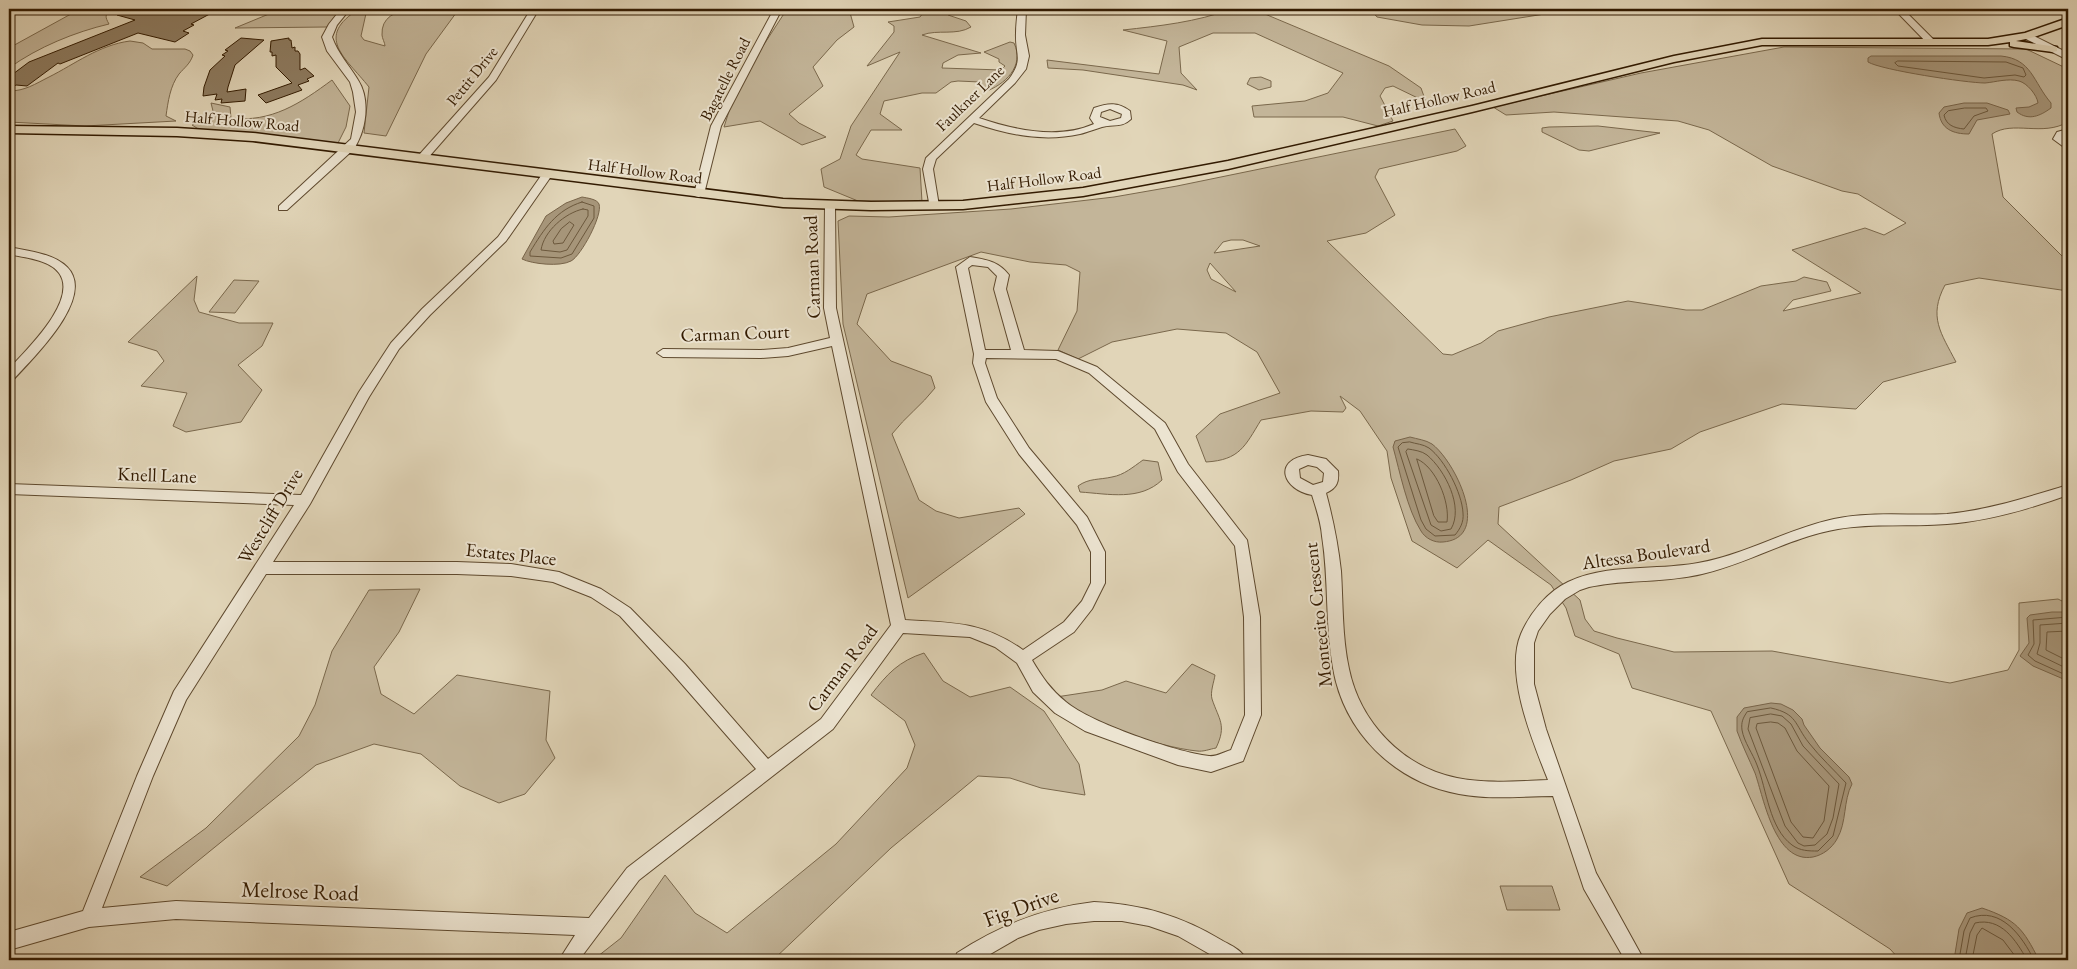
<svg xmlns="http://www.w3.org/2000/svg" width="2077" height="969" font-family="'EB Garamond',serif">
  <style>
    .green { fill: #c3b599; stroke: #7a684c; fill-rule: evenodd }
    .water { fill: #a69579; stroke: #786449 }
    .lines { fill: none; stroke-linecap: round; stroke-linejoin: round }
    .shore { stroke: #6c583c; stroke-width: 1 }
    .building { fill: #8d7b60; stroke: #321a00 }
    .minor-casing { stroke: #5e492e; stroke-width: 2 }
    .major-casing { stroke: #321a00; stroke-width: 3 }
    .minor { fill: #ece4d1; fill-rule: evenodd }
    .major { fill: #e1d5b8; fill-rule: evenodd }
    .labels { text-anchor: middle; dominant-baseline: central; stroke-width: 4; stroke-linejoin: round; paint-order: stroke }
    .far-street-label { font-size: 16px; fill: #321a00; stroke: #ece4d1 }
    .street-label { font-size: 19px; fill: #321a00; stroke: #ece4d1 }
    .near-street-label { font-size: 22px; fill: #321a00; stroke: #ece4d1 }
  </style>
  <rect width="100%" height="100%" fill="#e1d5b8"/>
  <filter id="stains"><feTurbulence type="fractalNoise" baseFrequency=".004" numOctaves="4"/><feColorMatrix values="0 0 0 0 .2 0 0 0 0 .09 0 0 0 0 .02 0 0 0 .5 -.17"/></filter>
  <radialGradient id="worn" r=".72"><stop offset=".6" stop-color="#630" stop-opacity="0"/><stop offset="1" stop-color="#630" stop-opacity=".3"/></radialGradient>
  <path class="green" d="M 80,9 L 110,9 C 105,15 105,17 109,24 C 75,32 38,47 9,68 L 9,48 Z
    M 281,9 L 341,9 L 327,27 L 235,28 Z
    M 359,9 L 367,9 L 361,36 L 364,40 L 385,46 C 385,43 382,38 382,35 C 380,0 438,9 459,9 L 426,54 L 386,136 L 364,133 L 369,87 C 345,57 314,37 359,9 Z
    M 787,9 L 849,9 L 854,27 L 837,40 L 813,67 L 823,86 L 789,114 L 799,123 L 826,137 L 802,145 L 760,121 L 724,127 L 737,86 Z
    M 926,9 L 953,9 L 948,12 L 948,15 L 966,21 L 971,27 C 956,36 938,29 922,35 L 981,53 L 958,55 L 943,63 L 942,68 L 1001,70 L 1005,66 L 999,62 L 999,59 L 984,52 L 1010,42 L 1014,43 C 1025,66 1005,85 984,92 L 984,86 L 980,82 L 958,81 L 951,82 L 936,93 L 922,93 L 884,101 L 880,114 L 902,130 L 871,130 L 856,155 L 862,159 L 920,168 L 922,202 L 858,201 L 824,187 L 821,169 L 840,159 L 851,126 L 900,52 L 867,66 L 894,32 L 894,26 L 888,22 L 920,17 Z
    M 1231,9 L 1253,9 L 1389,66 L 1421,88 L 1426,102 L 1393,86 L 1385,88 L 1380,96 L 1393,121 L 1378,126 L 1343,117 L 1254,117 L 1252,106 L 1305,101 L 1328,93 L 1343,73 L 1255,33 L 1213,33 L 1179,47 L 1181,73 L 1197,90 L 1183,85 L 1083,70 L 1048,68 L 1047,60 L 1159,74 L 1167,41 L 1123,30 C 1159,26 1197,22 1231,9 Z
    M 1370,9 L 1592,9 L 1551,13 L 1469,26 L 1422,25 L 1377,17 Z
    M 130,41 L 143,43 L 152,49 L 185,49 L 190,51 L 193,55 C 190,64 185,67 179,74 C 170,86 168,102 166,116 L 176,121 L 85,126 L 9,122 L 9,91 C 25,91 35,84 49,77 C 75,64 99,45 130,41 Z
    M 1784,47 L 2026,49 L 2068,69 L 2068,122 C 2042,137 2013,120 1992,134 L 2003,197 L 2068,262 L 2068,291 L 1979,278 L 1945,285 C 1928,317 1941,333 1956,362 L 1883,382 L 1856,409 L 1782,404 L 1700,432 L 1671,449 L 1614,461 L 1571,480 L 1499,507 L 1498,524 L 1580,600 L 1585,619 L 1594,631 L 1617,638 L 1674,652 L 1772,651 L 1950,683 L 2008,670 L 2019,650 L 2019,603 L 2058,599 L 2068,604 L 2068,960 L 1900,960 L 1890,949 L 1789,884 L 1711,711 L 1632,688 L 1619,654 L 1575,636 L 1566,608 L 1551,585 L 1488,540 L 1457,568 L 1412,541 L 1391,478 L 1387,451 L 1360,411 L 1340,396 L 1346,408 L 1343,412 L 1311,411 L 1261,420 C 1245,446 1240,460 1206,462 L 1196,436 L 1220,414 L 1280,393 L 1257,352 L 1226,333 L 1177,329 L 1112,342 L 1078,359 L 1058,350 L 1077,311 L 1080,272 L 1066,265 L 1030,262 L 981,252 L 867,294 L 857,324 L 891,361 L 931,376 L 935,388 C 922,405 905,417 892,434 L 919,500 L 936,511 L 959,518 L 1019,508 L 1025,514 L 908,598 L 843,324 L 838,221 L 849,216 L 889,217 L 1011,209 L 1114,197 L 1177,186 L 1455,129 L 1466,146 L 1457,151 L 1379,169 L 1375,177 L 1395,215 L 1366,233 L 1327,241 L 1443,354 L 1452,355 L 1481,343 L 1498,331 L 1549,317 L 1628,301 L 1686,310 L 1702,310 L 1761,286 L 1796,281 L 1804,277 L 1827,282 L 1831,291 L 1793,300 L 1783,311 L 1861,293 L 1792,250 L 1865,228 L 1884,235 L 1906,223 L 1858,194 L 1842,191 L 1772,166 L 1709,130 L 1678,121 L 1554,112 L 1506,115 L 1493,107 L 1641,73 ZM 1231,240 L 1243,240 L 1260,246 L 1214,253 L 1223,242 ZM 1210,263 L 1236,292 L 1211,279 L 1207,270 Z
    M 1261,77 L 1271,81 L 1271,87 L 1259,90 L 1247,84 L 1250,78 Z
    M 332,80 L 350,106 L 346,127 L 338,143 L 200,130 L 192,125 L 213,111 L 211,103 L 230,107 L 231,118 C 271,123 301,103 332,80 Z
    M 1598,126 L 1660,133 L 1589,151 L 1579,150 L 1542,132 L 1542,128 L 1549,127 Z
    M 197,276 L 194,300 L 199,312 L 239,323 L 273,323 L 262,346 L 238,365 L 262,390 L 241,422 L 186,432 L 173,426 L 187,393 L 141,386 L 164,361 L 157,351 L 128,342 Z
    M 234,280 L 259,281 L 235,313 L 209,312 Z
    M 1143,460 L 1158,462 L 1162,480 C 1140,501 1109,494 1080,492 L 1078,486 C 1089,478 1099,480 1112,477 C 1124,475 1133,467 1143,460 Z
    M 420,589 L 399,632 L 374,667 L 381,694 L 414,714 L 457,675 L 550,691 L 546,740 L 555,758 L 525,794 L 499,803 L 460,786 L 421,754 L 374,744 L 316,765 L 167,886 L 140,877 L 206,828 L 299,736 L 315,705 L 332,651 L 369,590 Z
    M 924,653 L 943,681 L 970,697 L 1010,687 L 1044,711 L 1079,764 L 1085,795 L 1041,788 L 1010,778 L 978,776 L 891,848 L 773,960 L 593,960 L 621,938 L 665,875 L 695,913 L 727,933 L 836,844 L 907,768 L 915,745 L 905,721 L 871,695 C 887,674 899,661 924,653 Z
    M 1192,664 L 1215,675 C 1214,682 1210,692 1212,699 C 1219,720 1227,725 1216,748 C 1210,749 1203,752 1197,751 C 1157,747 1088,722 1056,697 L 1102,690 L 1126,681 L 1166,693 Z
    M 1500,886 L 1552,886 L 1560,910 L 1507,910 Z"/>
  <path class="water" d="M 1871,56 L 2001,56 C 2032,59 2033,82 2051,103 L 2051,108 C 2040,116 2029,121 2017,112 L 2016,108 L 2029,107 L 2038,103 C 2037,95 2027,83 2019,81 C 2008,78 1996,82 1985,83 C 1967,83 1881,70 1868,62 L 1868,58 Z
    M 1964,103 L 1987,103 L 2008,110 L 2010,114 L 1977,120 L 1969,134 C 1953,134 1941,129 1939,113 L 1944,107 Z
    M 582,197 C 587,198 597,199 599,204 C 603,215 581,256 571,261 C 560,267 532,264 522,259 L 546,216 L 566,203 Z
    M 1410,437 C 1417,439 1426,440 1432,444 C 1455,461 1493,538 1443,542 C 1434,543 1425,538 1421,531 C 1407,509 1400,472 1393,447 L 1395,441 Z
    M 2052,612 L 2068,612 L 2068,681 L 2033,666 L 2020,656 L 2029,643 L 2027,618 L 2030,615 Z
    M 1771,703 L 1781,704 L 1793,710 L 1802,719 L 1804,725 L 1820,748 L 1849,777 L 1852,784 C 1843,801 1847,822 1837,839 C 1832,848 1823,855 1813,857 C 1775,864 1764,799 1755,773 C 1749,759 1742,745 1737,731 L 1737,717 L 1744,708 Z
    M 1982,908 C 2017,920 2023,929 2039,960 L 1954,960 L 1959,929 L 1967,913 Z"/>
  <g class="lines">
    <path class="shore" d="M 1898,61 L 2006,62 L 2023,68 L 2026,75 L 2024,77 L 2015,75 L 1984,78 L 1898,66 L 1895,63 Z
      M 1965,108 L 1986,108 L 1988,111 L 1974,116 L 1964,129 C 1954,128 1946,125 1944,115 L 1948,111 Z
      M 582,202 L 594,206 L 594,218 L 572,254 L 561,258 L 530,256 L 530,252 C 544,229 556,210 582,202 Z
      M 583,209 L 588,210 L 588,216 L 567,250 L 560,252 L 541,250 C 544,231 565,213 583,209 Z
      M 570,222 L 574,225 L 563,243 L 554,244 L 553,241 L 561,229 Z
      M 1410,442 C 1416,444 1423,444 1429,448 C 1445,460 1462,493 1463,513 C 1464,522 1460,529 1455,535 L 1435,536 L 1426,529 L 1421,520 L 1398,447 L 1402,443 Z
      M 1408,449 C 1414,450 1422,451 1427,455 C 1445,470 1464,507 1451,529 L 1441,531 L 1431,525 L 1406,452 Z
      M 1417,459 C 1436,467 1450,502 1447,522 L 1438,522 L 1434,516 Z
      M 2068,617 L 2033,620 L 2034,644 L 2028,655 L 2035,661 L 2068,676
      M 2068,623 L 2040,625 L 2040,643 L 2037,654 L 2068,669
      M 2068,631 L 2047,632 L 2046,650 L 2068,661
      M 1771,708 C 1798,714 1794,724 1809,743 C 1820,757 1834,770 1846,783 L 1833,836 L 1818,851 C 1809,851 1800,851 1792,845 C 1769,828 1767,790 1757,765 C 1753,754 1744,742 1742,730 C 1741,722 1743,718 1747,712 Z
      M 1771,714 L 1782,716 L 1791,724 L 1803,746 L 1839,784 L 1833,818 L 1827,834 L 1815,845 L 1804,846 L 1798,843 L 1785,826 L 1748,729 L 1750,718 Z
      M 1771,722 L 1778,723 L 1785,728 L 1797,751 L 1829,786 L 1824,821 L 1813,838 L 1803,837 L 1791,822 L 1756,728 L 1757,724 Z
      M 1959,960 L 1964,931 L 1970,918 C 2001,906 2022,936 2034,960
      M 1965,960 L 1970,933 L 1975,923 C 2001,917 2016,940 2027,960
      M 1972,960 L 1977,935 L 1982,928 L 2003,940 L 2018,960"/>
  </g>
  <path class="building" d="M 128,9 L 219,9 L 191,24 L 194,25 L 183,31 L 189,33 L 175,42 L 138,33 L 60,64 L 58,63 L 27,86 L 16,85 L 9,90 L 9,77 L 29,62 L 135,20 L 117,15 Z
    M 241,38 L 264,40 L 235,65 L 228,87 L 227,92 L 246,89 L 245,101 L 221,103 L 222,99 L 215,100 L 217,94 L 203,96 L 204,87 L 210,70 L 225,56 L 222,55 L 228,51 L 225,50 Z
    M 289,38 L 289,40 L 291,40 L 292,48 L 295,47 L 295,51 L 298,51 L 300,54 L 300,70 L 305,68 L 314,76 L 307,79 L 309,81 L 298,85 L 302,90 L 266,103 L 258,95 L 292,83 L 276,67 L 276,55 L 272,56 L 272,52 L 270,52 L 271,41 Z"/>
  <g class="lines">
    <defs>
      <path id="minor" d="M 341,9 L 350,9 L 337,25 L 332,37 C 338,54 349,65 358,80 C 371,100 366,132 353,150 L 287,210 L 279,210 L 279,206 L 351,139 L 356,112 L 353,92 L 350,82 L 327,51 L 322,37 L 329,24 Z
        M 531,9 L 539,9 L 496,80 L 427,159 L 419,159 L 419,155 L 489,77 Z
        M 774,9 L 782,9 L 721,126 L 704,194 L 699,197 L 695,196 L 694,194 L 711,126 Z
        M 1018,9 L 1026,9 L 1025,35 L 1029,56 L 1026,69 L 1015,83 L 979,118 C 1014,130 1058,140 1094,124 L 1090,118 L 1094,108 C 1108,103 1118,102 1130,111 L 1131,119 C 1122,128 1113,124 1102,127 C 1095,129 1088,132 1080,134 C 1044,142 1009,135 974,123 L 936,159 L 933,169 L 939,206 L 934,209 L 930,208 L 923,169 L 926,158 L 1009,79 C 1024,59 1015,55 1016,33 C 1016,25 1017,17 1018,9 ZM 1110,109 L 1122,114 L 1121,118 L 1110,121 L 1100,117 L 1101,112 Z
        M 1894,9 L 1903,9 L 1935,41 L 1935,45 L 1929,45 Z
        M 2024,34 L 2030,34 L 2068,53 L 2068,60 L 2024,38 Z
        M 2068,129 L 2068,135 L 2063,138 L 2068,142 L 2068,150 L 2053,139 L 2057,132 Z
        M 547,172 L 552,175 L 506,241 L 430,315 L 399,349 L 369,397 L 310,504 L 273,562 L 457,562 L 511,564 L 559,572 L 601,589 L 630,608 L 685,664 L 768,759 L 821,719 L 891,625 L 832,346 L 788,356 L 761,358 L 663,357 L 657,353 L 663,349 L 761,350 L 788,348 L 830,338 L 824,308 L 825,205 L 830,202 L 835,205 L 836,308 L 905,620 C 953,623 982,621 1023,650 L 1064,622 L 1082,601 L 1091,583 L 1091,552 L 1077,525 L 1019,454 L 986,402 L 973,363 L 974,354 L 956,267 L 970,257 C 987,260 998,261 1009,275 L 1006,289 L 1024,350 L 1058,351 L 1097,367 L 1165,423 L 1188,464 L 1247,540 L 1260,617 L 1261,715 L 1243,761 L 1211,772 L 1178,765 L 1085,731 L 1055,713 L 1033,692 L 1017,663 L 995,647 L 970,637 L 903,633 L 833,729 L 639,880 L 579,960 L 559,960 L 575,935 L 176,919 L 89,927 L 9,950 L 9,932 L 83,911 L 137,776 L 174,691 L 294,505 L 9,494 L 9,484 L 301,495 L 359,392 L 391,343 L 422,309 L 498,237 L 543,173 ZM 972,265 L 988,267 L 997,276 L 994,289 L 1011,350 L 985,350 L 968,268 ZM 986,358 L 1056,359 L 1089,373 L 1155,429 L 1178,472 L 1235,546 L 1244,617 L 1245,715 L 1231,750 C 1224,752 1216,757 1209,756 C 1176,752 1091,723 1066,702 C 1051,690 1042,677 1032,660 L 1074,632 L 1092,609 L 1105,583 L 1105,552 L 1087,517 L 1029,448 L 997,398 L 985,363 ZM 266,574 L 457,574 L 511,576 L 553,582 L 591,597 L 620,616 L 673,674 L 756,769 L 627,868 L 589,918 L 176,901 L 102,908 L 153,776 L 186,700 Z
        M 9,247 C 27,251 53,253 67,267 C 97,297 33,358 13,380 L 9,381 L 9,369 C 26,350 79,300 59,273 C 49,259 24,258 9,254 Z
        M 1308,455 L 1326,459 L 1338,471 C 1339,482 1337,488 1326,493 C 1333,519 1338,544 1341,571 C 1343,603 1342,637 1349,669 C 1360,722 1402,767 1457,778 C 1487,784 1517,781 1548,780 C 1533,742 1504,674 1521,634 C 1530,613 1547,592 1568,582 C 1607,563 1656,571 1698,563 C 1745,555 1787,529 1834,519 C 1871,511 1910,516 1947,514 C 1989,510 2028,497 2068,485 L 2068,495 C 2029,509 1989,521 1947,524 C 1911,527 1874,523 1838,529 C 1791,537 1749,563 1702,574 C 1665,583 1627,579 1589,587 L 1580,590 L 1565,599 L 1550,614 L 1538,631 L 1534,643 L 1534,684 L 1546,729 L 1596,873 L 1644,960 L 1625,960 L 1584,889 L 1553,796 C 1522,796 1490,800 1459,794 C 1394,782 1344,732 1333,668 C 1325,624 1329,579 1322,536 C 1321,522 1316,508 1312,495 C 1283,490 1272,460 1308,455 ZM 1308,465 L 1317,467 L 1324,473 L 1323,482 L 1313,485 L 1300,478 L 1299,469 Z
        M 1094,902 C 1142,904 1182,916 1223,941 C 1232,946 1242,950 1246,960 L 1220,960 L 1178,936 L 1149,926 L 1122,921 L 1094,921 L 1066,924 L 1039,930 L 1018,938 L 980,960 L 955,960 L 957,953 C 1000,925 1043,908 1094,902 Z"/>
      <path id="major" d="M 2068,18 L 2068,25 L 2031,38 L 2016,41 L 2057,47 L 2057,51 L 2053,52 L 2014,47 L 2010,46 L 2010,42 L 1988,45 L 1762,45 L 1674,62 L 1472,112 L 1228,169 L 1083,196 L 963,209 L 871,210 L 783,207 L 253,141 L 177,136 L 9,133 L 9,126 L 177,128 L 253,133 L 783,199 L 871,202 L 963,201 L 1083,188 L 1228,161 L 1472,106 L 1674,56 L 1762,39 L 1988,39 L 2025,33 Z"/>
    </defs>
    <use href="#minor" class="minor-casing"/>
    <use href="#major" class="major-casing"/>
    <use href="#minor" class="minor"/>
    <use href="#major" class="major"/>
  </g>
  <g class="labels">
    <g class="far-street-label">
      <text transform="translate(472 76) rotate(-51)">Pettit Drive</text>
      <text transform="translate(725 79) rotate(-63)">Bagatelle Road</text>
      <text transform="translate(970 98) rotate(-44)">Faulkner Lane</text>
      <text transform="translate(1439 99) rotate(-13)">Half Hollow Road</text>
      <text transform="translate(242 121) rotate(5)">Half Hollow Road</text>
      <text transform="translate(645 171) rotate(7)">Half Hollow Road</text>
      <text transform="translate(1044 179) rotate(-7)">Half Hollow Road</text>
    </g>
    <g class="street-label">
      <text transform="translate(812 267) rotate(-92)">Carman Road</text>
      <text transform="translate(735 333) rotate(-2)">Carman Court</text>
      <text transform="translate(157 475) rotate(2)">Knell Lane</text>
      <text transform="translate(270 516) rotate(-59)">Westcliff Drive</text>
      <text transform="translate(511 554) rotate(6)">Estates Place</text>
      <text transform="translate(1646 554) rotate(-8)">Altessa Boulevard</text>
      <text transform="translate(1318 615) rotate(-96)">Montecito Crescent</text>
      <text transform="translate(842 668) rotate(-53)">Carman Road</text>
    </g>
    <g class="near-street-label">
      <text transform="translate(300 891) rotate(2)">Melrose Road</text>
      <text transform="translate(1021 907) rotate(-20)">Fig Drive</text>
    </g>
  </g>
  <rect width="2077" height="969" fill="none" stroke="#e1d5b8" stroke-width="30"/>
  <rect x="10" y="10" width="2057" height="949" fill="none" stroke="#321a00" stroke-width="2.5"/>
  <rect x="15" y="15" width="2047" height="939" fill="none" stroke="#321a00"/>
  <rect width="100%" height="100%" filter="url(#stains)"/>
  <rect width="100%" height="100%" fill="url(#worn)"/>
</svg>
